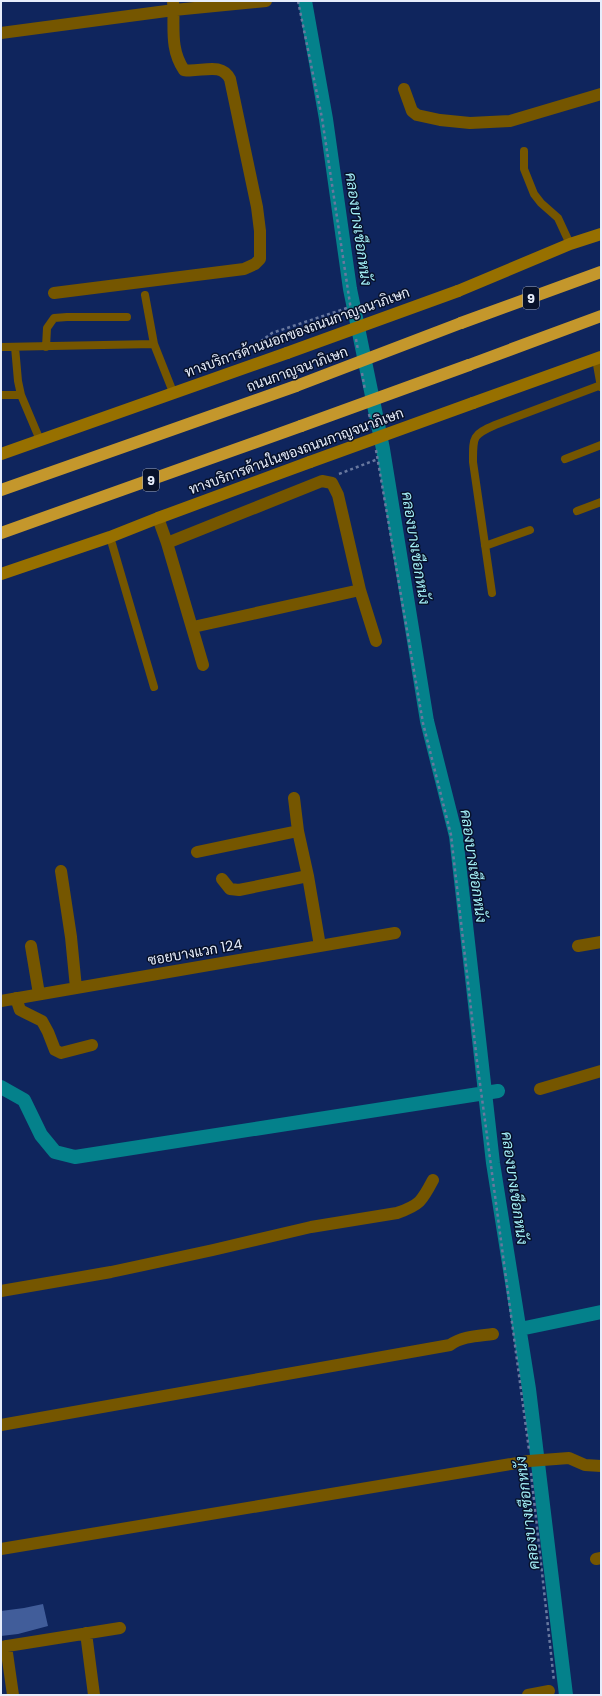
<svg xmlns="http://www.w3.org/2000/svg" width="602" height="1696" font-family="Poppins,Sarabun,sans-serif">
  <style>
    .lines { fill: none; stroke-linecap: round; stroke-linejoin: round }
    .canal { stroke: #04818b; stroke-width: 14 }
    .building { fill: #415d9a }
    .path { stroke: #68789f; stroke-width: 2.5; stroke-dasharray: 3 3; stroke-linecap: butt }
    .lane { stroke: #755600; stroke-width: 8 }
    .street { stroke: #755600; stroke-width: 12 }
    .secondary { stroke: #977000; stroke-width: 12 }
    .highway { stroke: #c4972c; stroke-width: 12 }
    .secondary-bridge { stroke: #977000; stroke-width: 12 }
    .highway-bridge { stroke: #c4972c; stroke-width: 12 }
    .labels { text-anchor: middle; dominant-baseline: central; stroke-width: 3; stroke-linejoin: round; paint-order: stroke }
    .shield { fill: #07112a; stroke: #a3abbc; stroke-width: 1 }
    .shield-label { font-size: 13px; font-weight: bold; fill: #e6edfb }
    .street-label { font-size: 14px; fill: #e6edfb; stroke: #07112a }
    .water-label { font-size: 15px; font-style: italic; fill: #a2edf5; stroke: #07112a }
  </style>
  <rect width="100%" height="100%" fill="#0f255d"/>
  <g class="lines">
    <path class="canal" d="M 305,1 L 326,119 L 350,289 L 383,449 L 427,721 L 456,836 L 493,1163 L 529,1389 L 566,1695
      M 1,1087 L 24,1100 L 41,1135 L 55,1152 L 75,1157 L 498,1091
      M 520,1329 L 601,1312"/>
  </g>
  <path class="building" d="M 43,1604 L 48,1626 L 18,1634 L 1,1636 L 1,1611 L 24,1608 Z"/>
  <g class="lines">
    <path class="path" d="M 298,1 L 322,118 L 352,317
      M 356,339 L 358,350
      M 256,345 L 272,333 L 350,307
      M 362,373 L 365,390
      M 369,414 L 372,427
      M 376,450 L 423,723 L 451,835 L 477,1061 L 529,1450
      M 339,474 L 378,459
      M 531,1473 L 554,1681"/>
    <path class="lane" d="M 524,151 L 524,169 L 534,194 L 541,203 L 558,218 L 570,244
      M 145,295 L 154,344 L 173,392
      M 1,347 L 154,344
      M 15,347 L 18,381 L 21,395 L 40,440
      M 46,347 L 47,328 L 54,318 L 67,317 L 127,317
      M 596,359 L 601,387
      M 1,395 L 21,395
      M 565,459 L 601,445
      M 577,511 L 601,502
      M 110,537 L 154,687
      M 485,546 L 530,530
      M 492,593 L 473,462 C 473,437 472,435 495,425 L 601,385"/>
    <path class="street" d="M 1,33 L 174,10 L 266,1
      M 404,89 L 412,111 L 417,115 L 440,120 L 470,123 L 510,121 L 601,94
      M 54,293 L 244,269 L 255,264 L 260,259 L 260,231 L 257,207 L 230,79 C 221,61 200,73 184,70 C 169,48 175,25 173,1
      M 158,518 L 167,543 L 322,481 L 332,483 L 338,495 L 360,590 L 376,641
      M 167,543 L 203,665
      M 193,627 L 360,590
      M 294,798 L 298,831 L 308,876 L 320,946
      M 197,852 L 298,831
      M 61,871 L 71,937 L 76,988
      M 222,879 L 230,889 L 239,890 L 308,876
      M 31,946 L 39,994
      M 578,946 L 601,942
      M 16,998 L 20,1010 L 42,1021 L 48,1032 L 55,1050 L 61,1053 L 92,1045
      M 1,1001 L 395,933
      M 540,1089 L 601,1071
      M 1,1291 L 111,1272 L 213,1250 L 311,1227 L 397,1213 C 420,1205 422,1201 433,1180
      M 1,1425 L 450,1345 C 462,1336 478,1336 493,1334
      M 1,1549 L 529,1461 L 569,1458 L 585,1465 L 601,1466
      M 596,1559 L 601,1558
      M 86,1633 L 94,1695
      M 6,1646 L 13,1695
      M 1,1647 L 120,1628
      M 528,1695 L 549,1691"/>
    <path class="secondary" d="M 458,291 L 570,244 L 601,234
      M 473,403 L 601,357
      M 1,454 L 287,353
      M 1,574 L 110,537 L 158,518 L 310,462"/>
    <path class="highway" d="M 461,323 L 601,272
      M 469,365 L 601,316
      M 1,490 L 296,386
      M 1,533 L 301,426"/>
    <path class="secondary-bridge" d="M 287,353 L 458,291
      M 310,462 L 473,403"/>
    <path class="highway-bridge" d="M 296,386 L 461,323
      M 301,426 L 469,365"/>
  </g>
  <g class="labels">
    <g class="shield">
      <rect x="523" y="287" width="16" height="22" rx="3"/>
      <rect x="143" y="469" width="16" height="22" rx="3"/>
    </g>
    <g class="shield-label">
      <text x="531" y="298">9</text>
      <text x="151" y="480">9</text>
    </g>
    <g class="street-label">
      <text transform="translate(297 332) rotate(-20)">ทางบริการด้านนอกของถนนกาญจนาภิเษก</text>
      <text transform="translate(297 369) rotate(-20)">ถนนกาญจนาภิเษก</text>
      <text transform="translate(296 451) rotate(-20)">ทางบริการด้านในของถนนกาญจนาภิเษก</text>
      <text transform="translate(195 952) rotate(-10)">ซอยบางแวก 124</text>
    </g>
    <g class="water-label">
      <text transform="translate(359 229) rotate(82)">คลองบางเชือกหนัง</text>
      <text transform="translate(416 548) rotate(81)">คลองบางเชือกหนัง</text>
      <text transform="translate(474 866) rotate(82)">คลองบางเชือกหนัง</text>
      <text transform="translate(515 1188) rotate(82)">คลองบางเชือกหนัง</text>
      <text transform="translate(527 1513) rotate(-97)">คลองบางเชือกหนัง</text>
    </g>
  </g>
  <rect width="602" height="1696" fill="none" stroke="#e6edfb" stroke-width="4"/>
</svg>
